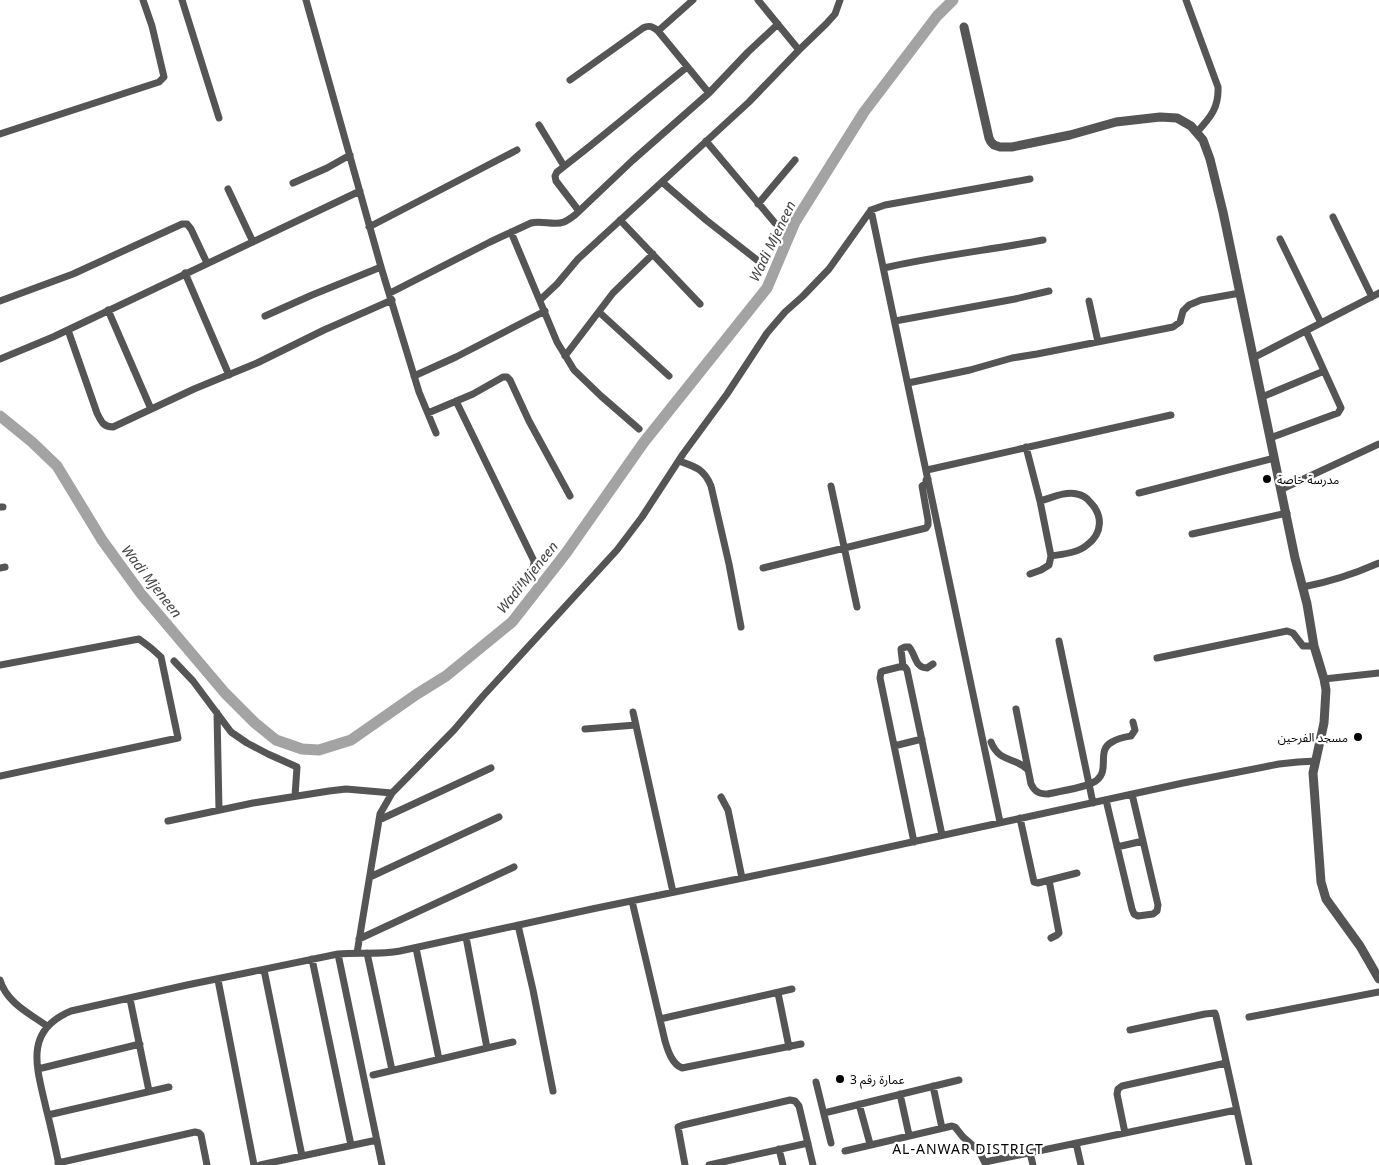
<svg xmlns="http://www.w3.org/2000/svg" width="1379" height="1165" font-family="'Noto Sans','Noto Sans Arabic',sans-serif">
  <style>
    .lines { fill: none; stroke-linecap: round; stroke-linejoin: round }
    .river { stroke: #a3a3a3; stroke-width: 11 }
    .minor { stroke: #555; stroke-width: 7 }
    .tertiary { stroke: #555; stroke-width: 9 }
    .poi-dot { fill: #000; stroke: #fff; stroke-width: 2 }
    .labels { text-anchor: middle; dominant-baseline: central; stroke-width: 4.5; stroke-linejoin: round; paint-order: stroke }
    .poi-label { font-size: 12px; fill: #000; stroke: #fff; text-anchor: start }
    .water-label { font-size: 14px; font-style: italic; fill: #444; stroke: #fff }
    .neighbourhood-label { font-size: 14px; letter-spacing: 1px; fill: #000; stroke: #fff }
  </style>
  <rect width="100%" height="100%" fill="#fff"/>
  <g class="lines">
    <path class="river" d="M 0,416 L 32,442 L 57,466 L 102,540 L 142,595 L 225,693 L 255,723 L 276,740 L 302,749 L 319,750 L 351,740 L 417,694 L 446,676 L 512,622 L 566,553 L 644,442 L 767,288 L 795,222 L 864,112 L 937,16 L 953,0"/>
    <path class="minor" d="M 182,0 L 219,118
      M 306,0 L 381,267 L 419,392 L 436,433
      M 758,0 L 799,50
      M 1186,0 L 1218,87 C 1219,107 1211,117 1197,132
      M 658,31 L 693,0
      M 570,80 L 643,28 C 649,25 653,26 658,31 L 709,93
      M 539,125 L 564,166
      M 0,134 L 159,82 L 164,77 L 152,26 L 143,0
      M 706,141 L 775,223
      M 662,182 L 706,220 L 757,260
      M 293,183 L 327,168 L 350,155
      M 228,189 L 253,242
      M 758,204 L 795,160
      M 871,210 L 1000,822
      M 579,211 L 556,181 L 555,176 L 557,172 L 590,146 L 687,67
      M 1333,217 L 1372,297
      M 620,220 L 700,304
      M 369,227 L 517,150
      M 511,232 L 557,342 L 574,370 L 601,396 L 639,429
      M 1280,239 L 1321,323
      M 884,268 C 936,256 990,250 1043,240
      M 185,273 L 229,375
      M 390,293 L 490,242 L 531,223 C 542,220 554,226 564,222 C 568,220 572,217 575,215 L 633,160 L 709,93 L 748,52 L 778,24
      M 540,300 L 557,284 L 578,259 L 749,102 L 799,50 L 826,24 L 835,14 L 840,0
      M 0,301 L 73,274 L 182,224 L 187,224 L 191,229 L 207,263
      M 1089,301 L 1098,342
      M 108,310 L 151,409
      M 599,312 L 669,376
      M 265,316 L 312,295 L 381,267
      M 895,321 L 1015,299 L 1049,291
      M 68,330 L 97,413 C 101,421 103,427 113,427 L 194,389 L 257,363 L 324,330 L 392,300
      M 565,356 L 613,293 L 653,254
      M 1253,358 L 1379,293
      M 0,359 L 53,337 L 360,191
      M 414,376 L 456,357 L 545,311
      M 908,383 L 970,370 L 1012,358 L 1037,354 L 1173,327 L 1180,322 L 1183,311 L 1189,305 L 1201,300 L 1240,293
      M 1262,397 L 1324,371
      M 456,401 L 534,561 C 535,571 525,578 519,585
      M 428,413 L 473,394 L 503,377 L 507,377 L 510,380 L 529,421 L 570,496
      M 1270,438 L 1338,413 L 1341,408 L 1306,331
      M 1026,447 L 1040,501 L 1051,556 L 1049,565 L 1041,570 L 1030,574
      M 679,461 C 696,467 704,469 711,486 L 729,564 L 741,627
      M 927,470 L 1171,415
      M 831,486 L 857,607
      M 1282,489 L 1379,444
      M 1139,493 L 1274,458
      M 1040,501 C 1051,498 1065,491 1077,494 C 1082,495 1087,498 1090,502 C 1103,515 1103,533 1087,545 C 1078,553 1063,554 1051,556
      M 0,507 L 3,507
      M 1192,534 L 1287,513
      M 0,568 L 5,567
      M 763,568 L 926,528 L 928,525 L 928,520 L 922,486 L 926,483 L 926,480 L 928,479
      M 1303,587 C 1330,582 1354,574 1379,563
      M 1059,641 L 1093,803
      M 1157,658 L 1287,631 L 1293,633 L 1303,646 L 1314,646
      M 174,661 L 193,681 L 231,732 L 247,743 L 268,754 L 297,767 L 295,796
      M 0,665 L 139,639 L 151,648 L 161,657 L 178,738 L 0,776
      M 903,667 L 901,649 L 905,647 L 909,647 C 916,655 915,668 927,668 L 933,664
      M 1324,679 L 1379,673
      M 1016,709 L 1031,784 C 1035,792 1039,794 1048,794 C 1059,791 1090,787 1097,780 C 1110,770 1096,750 1112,742 C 1118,738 1125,737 1131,736 L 1135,730 L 1133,722
      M 633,712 L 673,892
      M 217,713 L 219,810
      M 585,729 L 636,725
      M 991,742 C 999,763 1016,757 1028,770
      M 894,746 L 922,739
      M 721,797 L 728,810 L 742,878
      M 1106,800 L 1132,909 L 1134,914 L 1138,916 L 1153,914 L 1157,911 L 1158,905 L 1132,794
      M 1020,818 L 1034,882 L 1038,883 L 1077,873
      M 379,820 L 491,768
      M 168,821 L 253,803 L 329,791 L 346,789 L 392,793
      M 914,842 L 880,678 L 881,672 L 883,671 L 899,667 L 905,667 L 907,670 L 942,835
      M 1117,847 L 1143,841
      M 370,877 L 499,817
      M 1049,880 L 1059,933 L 1057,935 L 1051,938
      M 632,901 L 665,1041 C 668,1051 672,1064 682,1068 L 801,1044
      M 518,925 L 533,990 L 553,1091
      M 466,937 L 487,1048
      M 359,939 L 514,867
      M 416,948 L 439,1059
      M 357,953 L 380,814 L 392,793 L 454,730 L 483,696 L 617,550 L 642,517 L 683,454 L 727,394 L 767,333 L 785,312 L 803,296 L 829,269 L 871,210 L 885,205 L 1030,179
      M 367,953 L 392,1070
      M 338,954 L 382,1165
      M 312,959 L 351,1145
      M 264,970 L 302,1156
      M 0,980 C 6,1002 30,1014 47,1026
      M 218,980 L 254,1165
      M 778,993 L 789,1047
      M 130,999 L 149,1091
      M 1249,1017 L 1379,992
      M 660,1019 L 792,989
      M 1130,1030 L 1205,1014 L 1215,1013 L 1216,1016 L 1249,1165
      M 38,1069 L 140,1044
      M 373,1075 L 513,1042
      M 816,1082 L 831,1143
      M 933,1086 L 942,1128
      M 900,1094 L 909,1135
      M 859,1104 L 870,1144
      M 824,1113 L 959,1080
      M 48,1115 L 169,1087
      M 1125,1133 L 1117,1094 L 1118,1089 L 1122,1086 L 1226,1063
      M 1076,1143 L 1081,1165
      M 779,1149 L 783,1165
      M 845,1151 L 952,1126 L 955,1127 L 963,1137 L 979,1151 L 986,1165
      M 1030,1153 L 1033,1165
      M 985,1162 L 1236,1110
      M 58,1163 L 195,1132 L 199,1133 L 201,1135 L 207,1165
      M 59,1165 C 55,1146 51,1127 46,1108 C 37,1068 23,1031 71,1011 L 187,985 L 338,954 C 359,952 379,955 400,951 L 592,909 L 825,861 L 1183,783 L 1279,764 L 1298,762 L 1316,761
      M 260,1165 L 377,1140
      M 685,1165 L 678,1127 L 683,1125 L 790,1100 L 795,1101 L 799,1106 L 813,1165
      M 709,1165 L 808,1143"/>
    <path class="tertiary" d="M 964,27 L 989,138 L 991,142 L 994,145 L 1000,147 L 1012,147 L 1070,135 L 1116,122 L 1160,117 L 1177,118 L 1191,126 L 1203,140 L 1210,159 L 1223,212 L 1295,558 L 1307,604 L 1314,646 L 1324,679 L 1326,690 L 1324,723 L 1313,773 L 1321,882 L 1326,899 L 1360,946 L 1379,979"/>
  </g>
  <g class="poi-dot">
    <circle cx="1267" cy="479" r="5"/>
    <circle cx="1358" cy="737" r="5"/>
    <circle cx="840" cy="1079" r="5"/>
  </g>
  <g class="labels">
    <g class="poi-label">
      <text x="1277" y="479">مدرسة خاصة</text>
      <text x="1348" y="737" text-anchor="end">مسجد الفرحين</text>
      <text x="850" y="1079">عمارة رقم 3</text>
    </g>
    <g class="water-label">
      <text transform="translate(772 241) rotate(-64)">Wadi Mjeneen</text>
      <text transform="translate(527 577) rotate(-51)">Wadi Mjeneen</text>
      <text transform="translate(152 581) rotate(52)">Wadi Mjeneen</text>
    </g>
    <g class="neighbourhood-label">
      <text x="968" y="1148">AL-ANWAR DISTRICT</text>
    </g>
  </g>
</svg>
